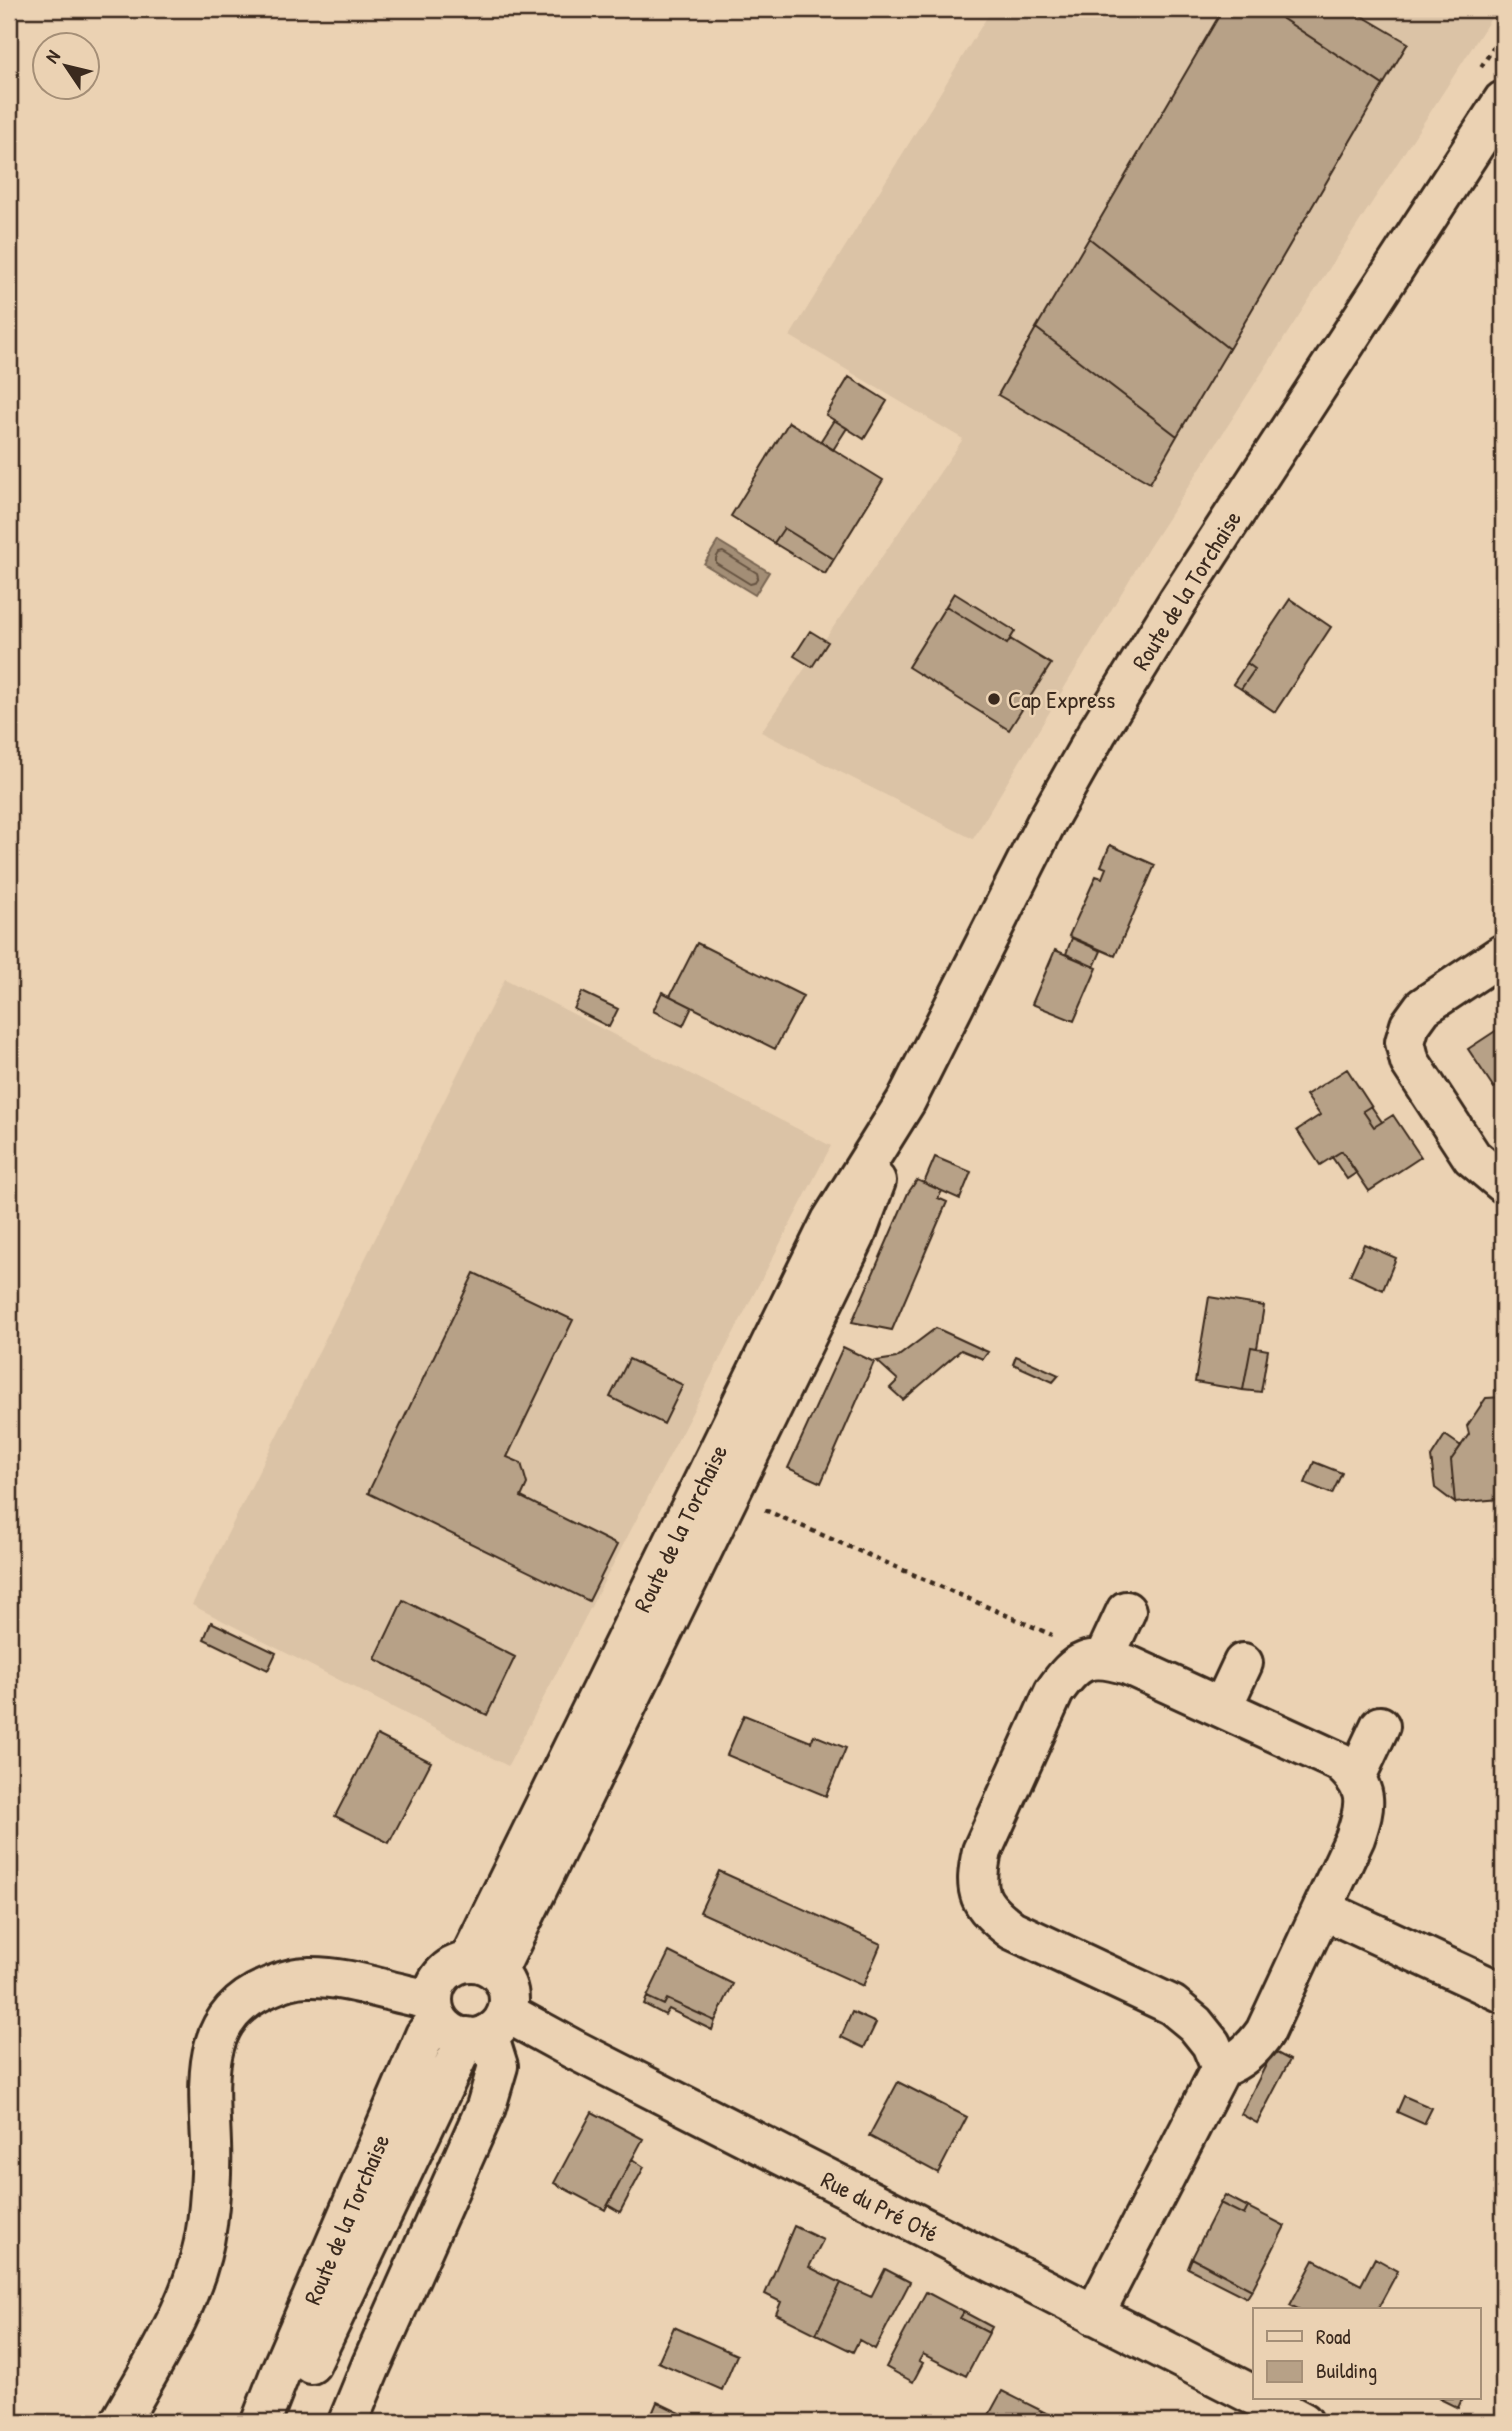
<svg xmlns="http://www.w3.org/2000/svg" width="1512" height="2431" font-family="'Patrick Hand',sans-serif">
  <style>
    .built { fill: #dbc3a6 }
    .water { fill: #a38e76; stroke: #796653; stroke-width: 2 }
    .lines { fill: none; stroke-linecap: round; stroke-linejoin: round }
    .shore { stroke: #655241; stroke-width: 2 }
    .building { fill: #b7a187; stroke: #3b2a1e; stroke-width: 2 }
    .minor-casing { stroke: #3b2a1e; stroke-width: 44 }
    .major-casing { stroke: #3b2a1e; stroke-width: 44 }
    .path { stroke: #3b2a1e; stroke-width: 4.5; stroke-dasharray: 5 5; stroke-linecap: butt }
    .minor { stroke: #ebd2b3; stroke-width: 38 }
    .major { stroke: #ebd2b3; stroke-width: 38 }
    .poi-dot { fill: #3b2a1e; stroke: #ebd2b3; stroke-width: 2.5 }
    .labels { text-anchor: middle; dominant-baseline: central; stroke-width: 5; stroke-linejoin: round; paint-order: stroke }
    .street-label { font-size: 24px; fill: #3b2a1e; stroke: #ebd2b3 }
    .poi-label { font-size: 24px; fill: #3b2a1e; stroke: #ebd2b3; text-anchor: start }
  </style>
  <rect width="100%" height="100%" fill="#ebd2b3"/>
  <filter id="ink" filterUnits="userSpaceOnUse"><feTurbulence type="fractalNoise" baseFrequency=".0143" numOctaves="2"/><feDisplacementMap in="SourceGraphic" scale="14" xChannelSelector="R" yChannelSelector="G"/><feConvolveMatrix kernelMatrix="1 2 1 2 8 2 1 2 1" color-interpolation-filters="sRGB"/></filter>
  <g filter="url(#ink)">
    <path class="built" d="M 992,9 L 1497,9 L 1148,549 L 973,839 L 761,732 L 963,439 L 790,336 Z
      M 505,979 L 831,1146 L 508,1766 L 192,1605 Z"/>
    <path class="water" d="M 718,541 L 769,572 L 755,595 L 704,564 Z"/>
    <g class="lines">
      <path class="shore" d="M 723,552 L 757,573 L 758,577 L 754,583 L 750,584 L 716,563 L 716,558 L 719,553 Z"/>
    </g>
    <path class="building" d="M 1223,9 L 1268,9 L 1383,85 L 1229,349 L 1089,238 Z
      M 1268,9 L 1350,9 L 1408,43 L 1383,85 Z
      M 1089,238 L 1229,349 L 1177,436 L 1036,328 Z
      M 1036,328 L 1177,436 L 1150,483 L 998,395 Z
      M 849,377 L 887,401 L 864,439 L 826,415 Z
      M 834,420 L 847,428 L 833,450 L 820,442 Z
      M 789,422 L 883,480 L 834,559 L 784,528 L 774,543 L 731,516 Z
      M 784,528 L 834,559 L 825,574 L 774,543 Z
      M 954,593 L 1015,631 L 1007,644 L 946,606 Z
      M 1290,599 L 1331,627 L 1275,712 L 1241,689 L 1255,669 L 1247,663 Z
      M 946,606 L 1007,644 L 1010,639 L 1051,664 L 1009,730 L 908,667 Z
      M 810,631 L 828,642 L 812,667 L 794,656 Z
      M 1247,663 L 1255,669 L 1241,689 L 1233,684 Z
      M 1110,845 L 1155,865 L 1115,956 L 1069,936 L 1096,876 L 1102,878 L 1106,868 L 1101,866 Z
      M 1072,938 L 1101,951 L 1094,967 L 1066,954 Z
      M 697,943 L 803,996 L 775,1049 L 670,996 Z
      M 1055,950 L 1097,968 L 1074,1021 L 1032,1004 Z
      M 582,992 L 618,1009 L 609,1027 L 574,1009 Z
      M 662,992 L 692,1007 L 683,1026 L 653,1011 Z
      M 1503,1026 L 1503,1086 L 1502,1084 L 1494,1088 L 1468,1049 Z
      M 1347,1069 L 1371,1106 L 1363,1111 L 1374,1127 L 1393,1115 L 1421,1157 L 1369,1191 L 1342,1151 L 1320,1165 L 1297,1130 L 1320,1115 L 1306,1095 Z
      M 1371,1106 L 1382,1122 L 1374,1127 L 1363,1111 Z
      M 1342,1151 L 1356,1173 L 1347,1179 L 1332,1157 Z
      M 935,1157 L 971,1172 L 960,1199 L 924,1183 Z
      M 917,1180 L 942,1191 L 938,1198 L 947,1202 L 892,1330 L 852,1322 L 908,1193 Z
      M 1364,1244 L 1396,1258 L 1383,1290 L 1350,1275 Z
      M 474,1273 L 573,1320 L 507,1457 L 521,1463 L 527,1484 L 521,1497 L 617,1545 L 589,1601 L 368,1493 Z
      M 1209,1297 L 1264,1306 L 1257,1348 L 1251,1347 L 1243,1390 L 1195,1382 Z
      M 936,1328 L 988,1352 L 983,1359 L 961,1350 L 903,1400 L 890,1388 L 898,1380 L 877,1361 L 896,1358 Z
      M 843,1347 L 874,1362 L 821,1483 L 788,1468 Z
      M 1251,1347 L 1268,1350 L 1261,1392 L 1243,1390 Z
      M 1016,1356 L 1059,1375 L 1053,1382 L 1013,1364 Z
      M 629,1359 L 683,1385 L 664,1424 L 610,1397 Z
      M 1503,1397 L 1503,1467 L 1498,1475 L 1500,1499 L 1455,1503 L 1451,1460 L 1469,1434 L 1467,1426 L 1486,1398 Z
      M 1445,1435 L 1461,1446 L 1451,1460 L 1455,1503 L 1435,1488 L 1431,1457 Z
      M 1314,1462 L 1342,1473 L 1332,1494 L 1305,1483 Z
      M 403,1600 L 515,1657 L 487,1715 L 375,1659 Z
      M 211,1622 L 276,1653 L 268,1670 L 204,1639 Z
      M 744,1715 L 811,1742 L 814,1735 L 846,1748 L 826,1796 L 727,1755 Z
      M 377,1735 L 431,1762 L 389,1843 L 335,1816 Z
      M 719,1871 L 881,1944 L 863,1986 L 700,1912 Z
      M 669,1952 L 733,1984 L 715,2021 L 667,1999 L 664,2005 L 647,1997 Z
      M 647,1997 L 664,2005 L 667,1999 L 715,2021 L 712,2030 L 669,2009 L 665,2015 L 644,2004 Z
      M 852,2012 L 876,2023 L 864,2048 L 841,2037 Z
      M 1273,2051 L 1290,2060 L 1257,2123 L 1241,2114 Z
      M 898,2082 L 967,2117 L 938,2173 L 869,2136 Z
      M 1404,2096 L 1432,2108 L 1424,2124 L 1397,2112 Z
      M 592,2112 L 643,2139 L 605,2210 L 554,2183 Z
      M 632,2159 L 644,2167 L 620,2212 L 608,2205 Z
      M 1225,2195 L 1248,2207 L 1244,2215 L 1220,2203 Z
      M 1220,2203 L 1244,2215 L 1248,2207 L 1285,2226 L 1252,2290 L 1192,2258 Z
      M 794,2226 L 823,2240 L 809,2267 L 841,2283 L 816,2334 L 776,2314 L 781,2302 L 765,2294 Z
      M 1192,2258 L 1252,2290 L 1247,2298 L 1188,2268 Z
      M 1375,2258 L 1398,2271 L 1377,2310 L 1300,2310 L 1290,2305 L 1314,2260 L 1361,2285 Z
      M 885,2269 L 910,2282 L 875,2349 L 859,2340 L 853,2352 L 816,2334 L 841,2283 L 871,2297 Z
      M 926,2292 L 964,2312 L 960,2318 L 989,2333 L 966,2376 L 923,2354 L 919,2361 L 923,2363 L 913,2382 L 886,2367 Z
      M 964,2312 L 992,2327 L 989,2333 L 960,2318 Z
      M 674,2327 L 737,2355 L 722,2390 L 658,2362 Z
      M 1002,2391 L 1042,2411 L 1038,2417 L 1048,2422 L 985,2422 Z
      M 1438,2398 L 1460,2398 L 1462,2399 L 1458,2408 Z
      M 657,2402 L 678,2412 L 673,2422 L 652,2414 Z
      M 1042,2411 L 1062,2421 L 1062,2422 L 1048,2422 L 1038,2417 Z
      M 678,2412 L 700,2422 L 673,2422 Z"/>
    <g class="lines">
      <defs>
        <path id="minor" d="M 1503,954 L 1423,1007 L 1410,1025 L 1405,1042 L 1410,1062 L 1472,1157 L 1503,1183
          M 1104,1658 L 1126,1611
          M 1222,1708 L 1243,1663
          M 1356,1777 L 1380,1726
          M 1322,1909 L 1503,1993
          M 507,2013 L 573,2049 L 1255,2396
          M 1094,2315 L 1221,2068 C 1241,2060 1252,2050 1265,2032 L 1355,1838 C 1367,1803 1369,1788 1340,1762 L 1128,1665 C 1089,1653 1077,1659 1054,1692 L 982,1851 C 973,1893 978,1904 1012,1930 L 1172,2005 L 1195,2024 L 1211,2044 L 1221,2068
          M 1258,2398 L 1303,2422
          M 120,2422 C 155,2360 198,2296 207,2224 C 210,2199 212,2170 211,2144 C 209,2082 198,2018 267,1988 C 280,1982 294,1977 308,1977 C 352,1976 391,1994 433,2000
          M 348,2422 L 371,2366 L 486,2107 L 498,2066 L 488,2034"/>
        <path id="major" d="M 468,1962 L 831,1221 L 906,1101 L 1046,823 L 1098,731 L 1178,601 L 1503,101
          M433 2000a38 38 0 1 1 76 0a38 38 0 1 1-76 0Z
          M 497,1972 L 855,1237 L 876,1181
          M 311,2364 L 467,2037
          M 261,2422 L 282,2368 L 425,2035 L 438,2019"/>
      </defs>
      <use href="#minor" class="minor-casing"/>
      <use href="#major" class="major-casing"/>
      <path class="path" d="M 1481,67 L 1503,33
        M 765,1510 L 1052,1635"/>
      <use href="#minor" class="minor"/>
      <use href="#major" class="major"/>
    </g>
  </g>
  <circle class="poi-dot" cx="994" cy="699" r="7"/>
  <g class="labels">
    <g class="street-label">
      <text transform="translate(1186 590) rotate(-58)">Route de la Torchaise</text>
      <text transform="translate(680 1528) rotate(-64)">Route de la Torchaise</text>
      <text transform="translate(880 2206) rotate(27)">Rue du Pré Oté</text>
      <text transform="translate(346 2219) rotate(-67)">Route de la Torchaise</text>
    </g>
    <g class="poi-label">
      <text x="1008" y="699">Cap Express</text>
    </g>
  </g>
  <rect width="1512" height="2431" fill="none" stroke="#ebd2b3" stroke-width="35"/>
  <rect x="18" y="18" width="1477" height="2396" fill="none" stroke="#3b2a1e" stroke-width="2.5" filter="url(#ink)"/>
  <rect x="1253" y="2308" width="228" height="91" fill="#ebd2b3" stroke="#a58f77" stroke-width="2"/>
  <rect x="1267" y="2331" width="35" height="10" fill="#ebd2b3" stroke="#a58f77" stroke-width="2"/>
  <text x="1316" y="2344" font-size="21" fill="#3b2a1e">Road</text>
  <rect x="1267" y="2361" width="35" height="21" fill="#b7a187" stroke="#a58f77" stroke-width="2"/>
  <text x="1316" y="2378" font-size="21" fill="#3b2a1e">Building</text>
  <g transform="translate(66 66) rotate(305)"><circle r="33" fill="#ebd2b3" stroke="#a58f77" stroke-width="2"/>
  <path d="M0-5L12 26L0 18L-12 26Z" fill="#3b2a1e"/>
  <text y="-10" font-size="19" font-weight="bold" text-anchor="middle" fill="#3b2a1e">N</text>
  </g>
</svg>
